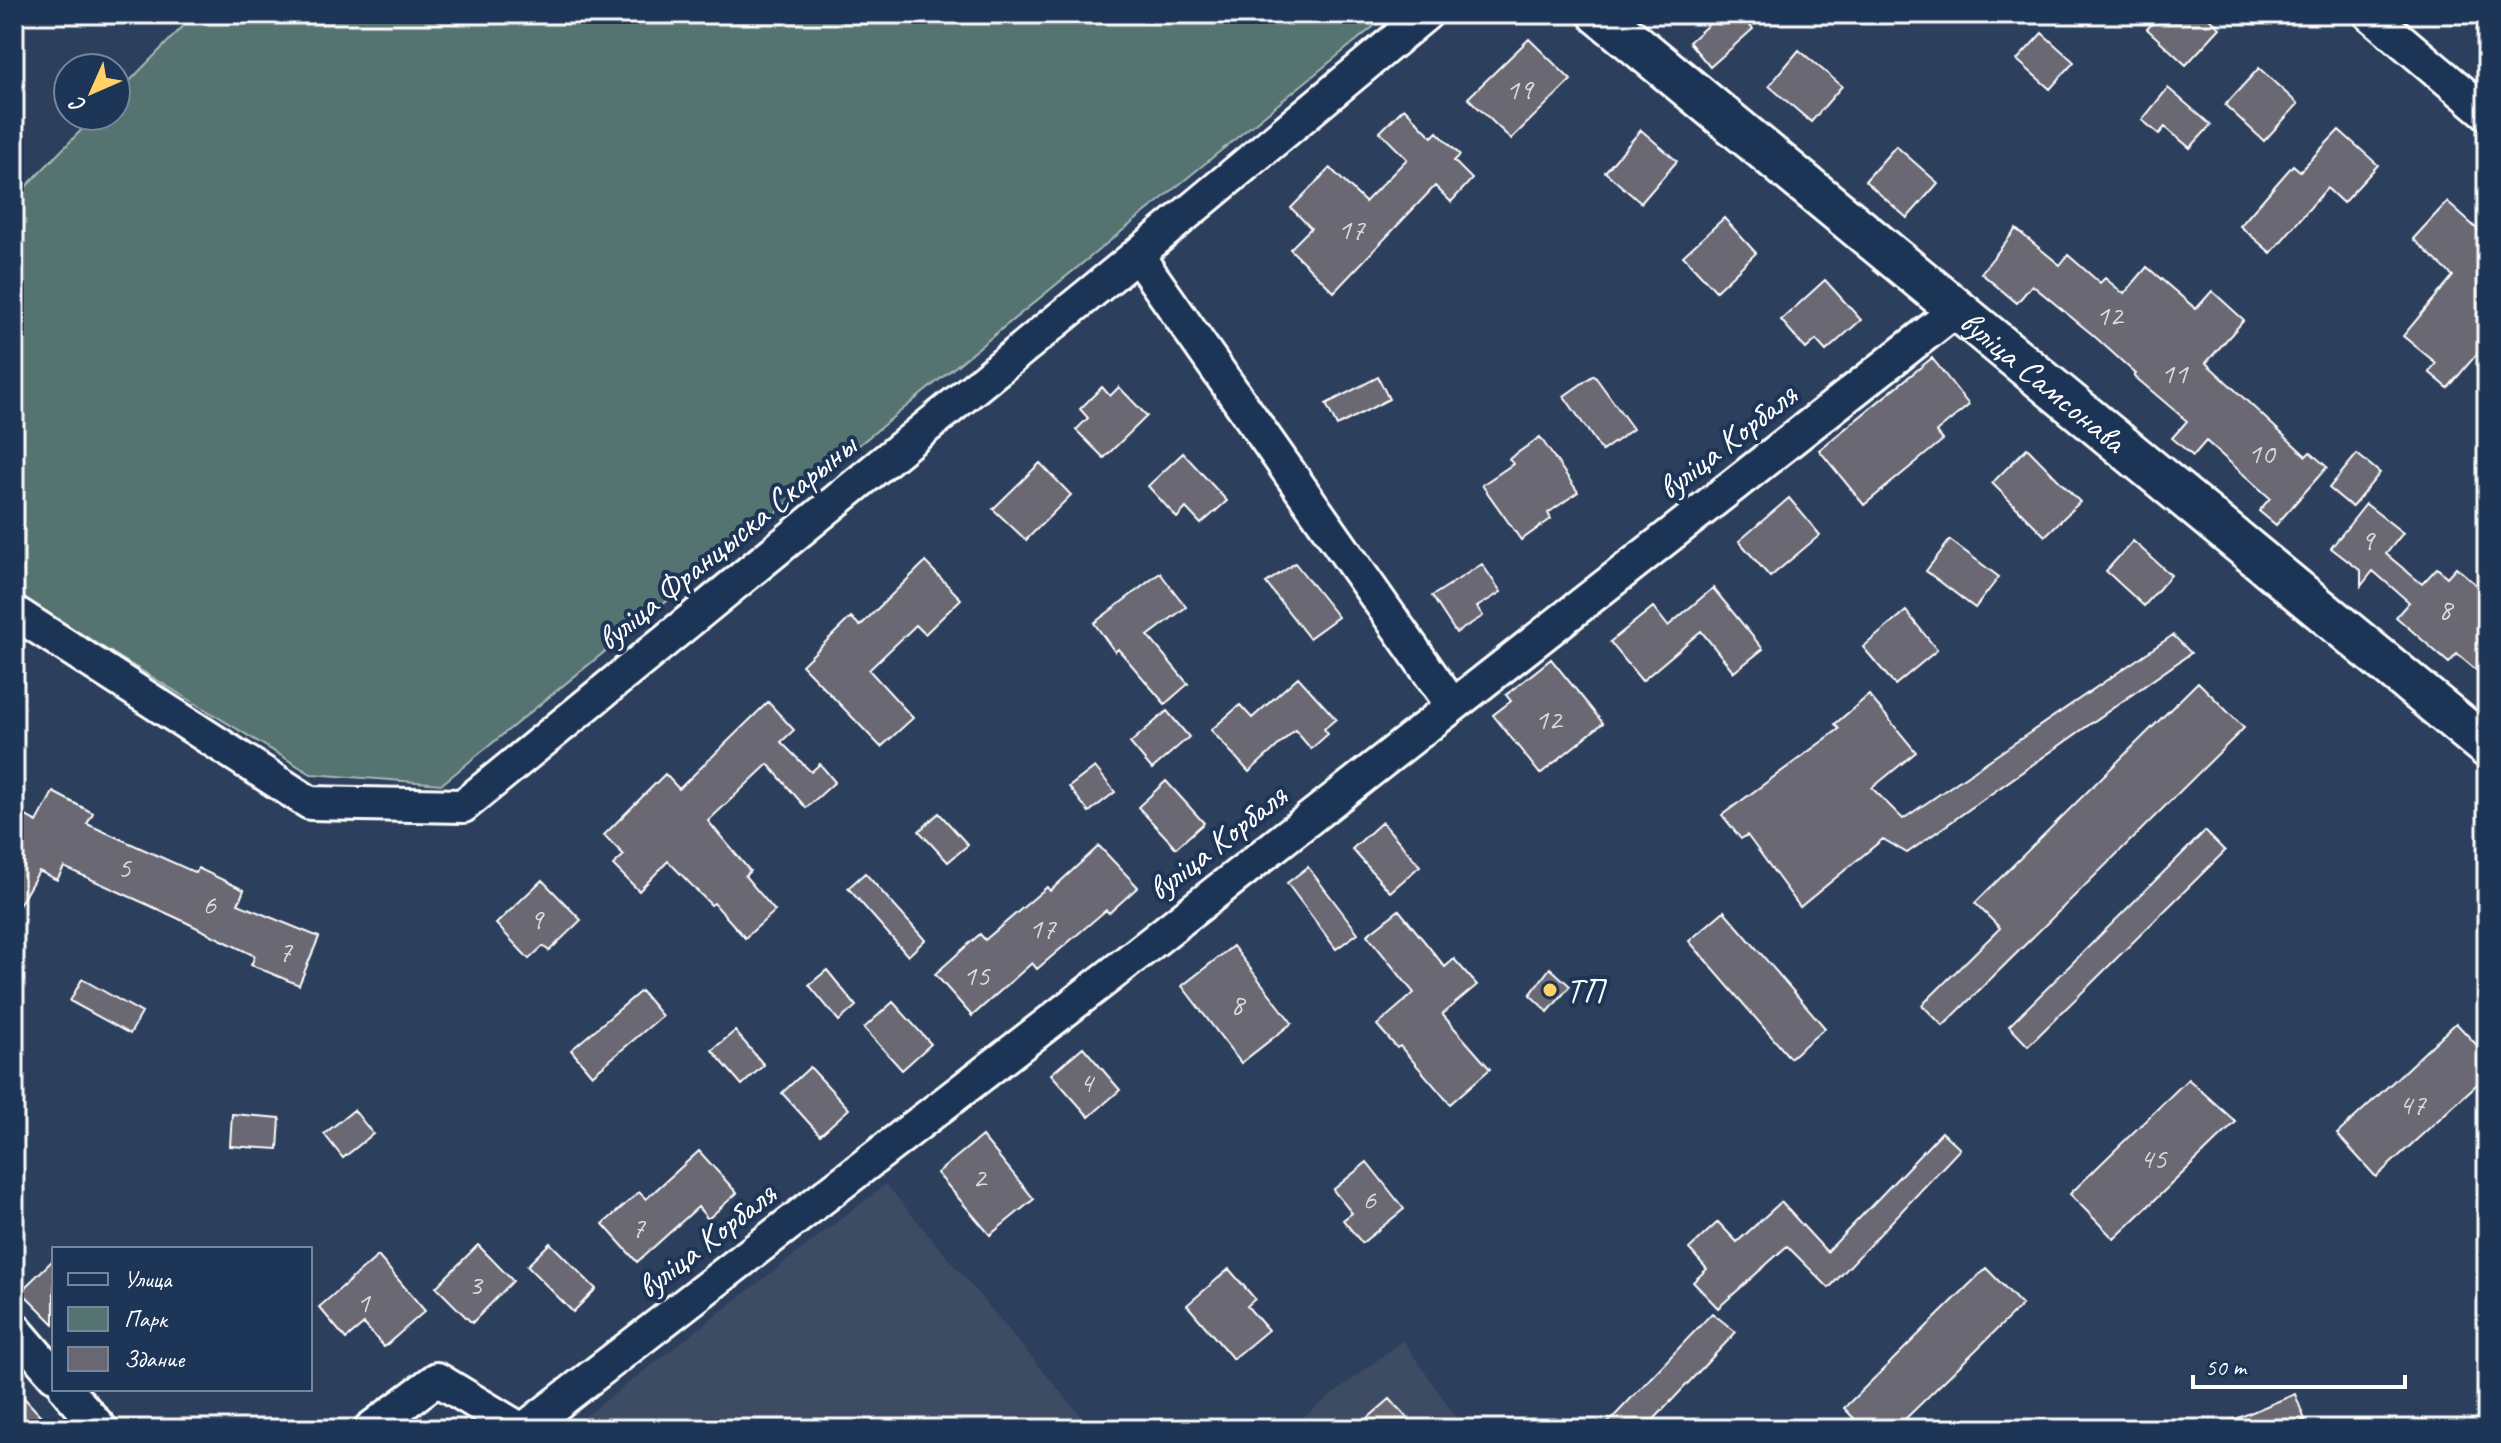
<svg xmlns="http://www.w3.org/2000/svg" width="2501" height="1443" font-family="Caveat,sans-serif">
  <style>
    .built { fill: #3e4b64 }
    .green { fill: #557371; stroke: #aab9b8; stroke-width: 2 }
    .building { fill: #696773; stroke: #fff; stroke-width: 2 }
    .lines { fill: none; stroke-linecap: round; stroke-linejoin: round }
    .minor-casing { stroke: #fff; stroke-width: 38 }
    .tertiary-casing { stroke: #fff; stroke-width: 46 }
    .minor { stroke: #1d3557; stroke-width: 32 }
    .tertiary { stroke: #1d3557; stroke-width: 40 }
    .poi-dot { fill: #ffd166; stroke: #1d3557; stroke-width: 3 }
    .labels { text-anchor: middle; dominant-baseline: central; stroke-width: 8; stroke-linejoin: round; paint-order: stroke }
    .number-label { font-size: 30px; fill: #dad9dc }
    .street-label { font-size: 34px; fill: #fff; stroke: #1d3557 }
    .poi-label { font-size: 34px; fill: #fff; stroke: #1d3557; text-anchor: start }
  </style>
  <rect width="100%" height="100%" fill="#2c3f5d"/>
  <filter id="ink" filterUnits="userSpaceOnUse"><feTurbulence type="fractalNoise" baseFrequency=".0125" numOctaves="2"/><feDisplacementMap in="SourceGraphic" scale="16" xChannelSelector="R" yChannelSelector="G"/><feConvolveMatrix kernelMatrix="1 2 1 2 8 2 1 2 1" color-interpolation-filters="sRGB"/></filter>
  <g filter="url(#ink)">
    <path class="built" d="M 886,1184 L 1092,1429 L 569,1429 Z
      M 1403,1340 L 1464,1429 L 1288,1429 Z
      M 414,1406 L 435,1429 L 385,1429 Z"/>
    <path class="green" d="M 195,14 L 1389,14 L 442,784 L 311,774 L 14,593 L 14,199 L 95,116 L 116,116 L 116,95 Z"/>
    <path class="building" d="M 1720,14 L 1740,14 L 1753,29 L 1710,67 L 1689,42 Z
      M 2161,14 L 2205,14 L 2220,28 L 2186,65 L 2147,29 Z
      M 2042,33 L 2074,62 L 2050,89 L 2017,60 Z
      M 1529,39 L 1571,80 L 1511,139 L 1468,98 Z
      M 1799,50 L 1842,86 L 1811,122 L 1769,86 Z
      M 2259,68 L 2298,104 L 2264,141 L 2225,105 Z
      M 2168,88 L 2211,125 L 2190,148 L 2165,127 L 2159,134 L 2142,120 Z
      M 1404,108 L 1432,137 L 1437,132 L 1460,155 L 1454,161 L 1472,179 L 1451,202 L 1435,186 L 1334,292 L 1290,249 L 1311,228 L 1291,208 L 1330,168 L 1365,202 L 1407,159 L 1380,132 Z
      M 1641,130 L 1677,161 L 1641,203 L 1605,172 Z
      M 2339,130 L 2378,165 L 2343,203 L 2327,188 L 2271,253 L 2240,226 L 2293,165 L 2300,171 Z
      M 1896,146 L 1938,183 L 1907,218 L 1865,181 Z
      M 2447,202 L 2487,238 L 2487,342 L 2448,388 L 2429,372 L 2436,363 L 2403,336 L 2453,276 L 2413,239 Z
      M 1724,218 L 1756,253 L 1716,291 L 1683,256 Z
      M 2016,229 L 2060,265 L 2068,255 L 2100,283 L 2105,278 L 2124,294 L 2147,267 L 2196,309 L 2212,291 L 2244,320 L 2206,363 L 2306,456 L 2310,452 L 2327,467 L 2276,525 L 2259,511 L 2270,498 L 2206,441 L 2193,456 L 2172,438 L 2187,421 L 2134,376 L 2136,374 L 2093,335 L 2032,285 L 2017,303 L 1981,273 Z
      M 1825,280 L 1861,320 L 1826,351 L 1816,340 L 1806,349 L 1781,320 Z
      M 1932,358 L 1969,405 L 1936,432 L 1943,440 L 1864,505 L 1819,450 Z
      M 1594,375 L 1633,429 L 1602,451 L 1564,396 Z
      M 1378,377 L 1389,399 L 1337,426 L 1326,404 Z
      M 1102,387 L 1110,396 L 1119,387 L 1147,416 L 1104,458 L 1076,430 L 1088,418 L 1080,409 Z
      M 1540,437 L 1578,492 L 1548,513 L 1551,519 L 1521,540 L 1482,485 L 1513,464 L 1509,459 Z
      M 2027,448 L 2080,502 L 2045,536 L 1992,483 Z
      M 1183,453 L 1227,501 L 1201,524 L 1186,508 L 1177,518 L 1148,486 Z
      M 2357,454 L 2380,473 L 2352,507 L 2329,488 Z
      M 1040,463 L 1071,495 L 1026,540 L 993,509 Z
      M 1789,498 L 1820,535 L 1770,577 L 1739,541 Z
      M 2366,504 L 2403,533 L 2386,554 L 2422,584 L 2437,568 L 2447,577 L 2456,567 L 2487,595 L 2487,679 L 2457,654 L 2449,663 L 2396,617 L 2409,602 L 2373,571 L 2361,586 L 2361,571 L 2331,548 Z
      M 1950,540 L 1999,577 L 1975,608 L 1926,571 Z
      M 2133,541 L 2171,575 L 2144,606 L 2106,571 Z
      M 925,562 L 961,599 L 925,634 L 916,625 L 869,670 L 913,718 L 881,747 L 802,665 L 851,617 L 860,626 Z
      M 1295,563 L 1338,617 L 1309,638 L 1266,583 Z
      M 1482,564 L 1501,592 L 1477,607 L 1483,616 L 1456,633 L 1432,596 Z
      M 1160,573 L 1186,607 L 1148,636 L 1188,684 L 1165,704 L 1118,649 L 1115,652 L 1094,623 Z
      M 1713,588 L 1763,649 L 1734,672 L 1701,631 L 1642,681 L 1610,642 L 1653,607 L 1668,626 Z
      M 1906,611 L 1937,650 L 1895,685 L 1863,647 Z
      M 2173,635 L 2191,653 L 1907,853 L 1883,839 L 1800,907 L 1747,835 L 1741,839 L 1722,815 L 1839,729 L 1835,724 L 1869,695 L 1916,752 L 1872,788 L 1903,819 Z
      M 1551,659 L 1603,723 L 1540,774 L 1493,715 L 1511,701 L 1506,695 Z
      M 1298,677 L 1336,719 L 1324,729 L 1328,734 L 1311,749 L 1295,730 L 1249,772 L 1211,730 L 1240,705 L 1252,718 Z
      M 2198,682 L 2244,728 L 1943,1026 L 1922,1005 L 2000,928 L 1975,903 Z
      M 768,702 L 794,730 L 781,742 L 811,772 L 820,764 L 835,782 L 806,808 L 768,764 L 708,821 L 750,871 L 745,876 L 775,911 L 745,938 L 714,903 L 711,905 L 668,861 L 639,891 L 613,865 L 624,855 L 604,835 L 665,774 L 679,789 Z
      M 1167,711 L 1189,737 L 1152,769 L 1130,743 Z
      M 1095,767 L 1115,792 L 1089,812 L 1069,787 Z
      M 1166,781 L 1204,823 L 1176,848 L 1138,807 Z
      M 53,792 L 93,813 L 87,824 L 196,873 L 198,868 L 244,890 L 238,904 L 319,937 L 299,985 L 251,965 L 255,956 L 175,917 L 64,867 L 57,880 L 39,871 L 14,914 L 14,837 L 26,816 L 37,822 Z
      M 939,813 L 968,845 L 948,862 L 919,831 Z
      M 1382,822 L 1420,866 L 1390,892 L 1352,849 Z
      M 2205,831 L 2225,851 L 2028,1046 L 2009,1026 Z
      M 1099,846 L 1138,887 L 1109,913 L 1106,910 L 1037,969 L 1032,963 L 972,1016 L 935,974 L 980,934 L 985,940 L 1047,887 L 1050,891 Z
      M 1308,867 L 1358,933 L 1336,949 L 1287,883 Z
      M 865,873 L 925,940 L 908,956 L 848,888 Z
      M 542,880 L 581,920 L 549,951 L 543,946 L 529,959 L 496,924 Z
      M 1399,910 L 1445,967 L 1454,959 L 1477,985 L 1442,1014 L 1490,1069 L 1450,1104 L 1400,1046 L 1397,1048 L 1377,1025 L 1414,993 L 1367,935 Z
      M 1724,911 L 1825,1028 L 1790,1058 L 1689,941 Z
      M 1233,946 L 1292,1023 L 1241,1063 L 1182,986 Z
      M 1550,968 L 1570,986 L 1548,1012 L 1530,995 Z
      M 827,970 L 856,1006 L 839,1021 L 809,985 Z
      M 82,979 L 142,1013 L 130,1034 L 70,1001 Z
      M 641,991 L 662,1016 L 592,1075 L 571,1050 Z
      M 893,1002 L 931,1044 L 902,1070 L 864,1028 Z
      M 2456,1023 L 2487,1056 L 2487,1075 L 2376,1177 L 2337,1134 Z
      M 735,1031 L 764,1065 L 742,1085 L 712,1050 Z
      M 1083,1047 L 1120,1090 L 1089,1117 L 1051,1074 Z
      M 810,1067 L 849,1109 L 820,1135 L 782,1093 Z
      M 2188,1079 L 2236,1122 L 2114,1239 L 2070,1194 Z
      M 354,1110 L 373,1134 L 343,1158 L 324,1134 Z
      M 232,1114 L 280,1118 L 278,1149 L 230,1146 Z
      M 1942,1132 L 1960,1149 L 1829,1288 L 1787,1246 L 1718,1308 L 1693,1282 L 1707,1269 L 1689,1249 L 1718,1222 L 1737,1242 L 1781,1202 L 1827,1252 Z
      M 982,1136 L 1034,1199 L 990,1235 L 937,1173 Z
      M 699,1151 L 737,1193 L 708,1219 L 698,1207 L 637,1262 L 603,1224 L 639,1192 L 646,1199 Z
      M 1367,1162 L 1404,1209 L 1362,1243 L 1343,1220 L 1352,1213 L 1333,1190 Z
      M 550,1243 L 596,1289 L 573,1312 L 527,1266 Z
      M 478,1245 L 513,1281 L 472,1323 L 436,1287 Z
      M 378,1256 L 425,1311 L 384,1347 L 364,1324 L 346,1339 L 319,1307 Z
      M 54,1259 L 54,1324 L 21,1291 Z
      M 1986,1268 L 2022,1305 L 1895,1429 L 1864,1429 L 1844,1408 Z
      M 1229,1269 L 1255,1299 L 1247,1306 L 1268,1330 L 1233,1359 L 1187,1305 Z
      M 1712,1313 L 1736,1332 L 1645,1429 L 1602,1429 Z
      M 14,1387 L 53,1429 L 14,1429 Z
      M 2295,1394 L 2305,1420 L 2283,1429 L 2212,1429 Z
      M 1390,1399 L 1417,1429 L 1355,1429 Z"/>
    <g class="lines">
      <defs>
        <path id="minor" d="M 2370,14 L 2487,113
          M 1137,255 L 1452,705
          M 14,612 L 310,803 L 463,806 L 1137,255 L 1426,14
          M 14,1328 L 54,1375
          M 66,1389 L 101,1429
          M 370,1429 L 437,1379 L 520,1429
          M 524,1429 L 1108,977 L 1955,311"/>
        <g id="tertiary">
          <path id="s1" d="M 1599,14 L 2487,747"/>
        </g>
      </defs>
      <use href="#minor" class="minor-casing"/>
      <use href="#tertiary" class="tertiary-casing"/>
      <use href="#minor" class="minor"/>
      <use href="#tertiary" class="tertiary"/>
    </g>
  </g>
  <circle class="poi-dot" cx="1550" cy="990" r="8"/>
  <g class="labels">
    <g class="number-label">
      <text x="1519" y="89">19</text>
      <text x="1351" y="229">17</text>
      <text x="2109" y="315">12</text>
      <text x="2174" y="373">11</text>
      <text x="2261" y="453">10</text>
      <text x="2367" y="540">9</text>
      <text x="2445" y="609">8</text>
      <text x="1548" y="719">12</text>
      <text x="124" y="867">5</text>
      <text x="209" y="904">6</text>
      <text x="536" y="919">9</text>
      <text x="1042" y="928">17</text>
      <text x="285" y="951">7</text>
      <text x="976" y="975">15</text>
      <text x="1237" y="1004">8</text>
      <text x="1086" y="1082">4</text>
      <text x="2412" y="1104">47</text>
      <text x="2153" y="1158">45</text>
      <text x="979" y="1177">2</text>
      <text x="1369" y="1199">6</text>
      <text x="638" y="1227">7</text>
      <text x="475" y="1284">3</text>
      <text x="363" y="1302">1</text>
    </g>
    <g class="street-label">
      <text stroke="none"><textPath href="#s1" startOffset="576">вуліца Самсонава</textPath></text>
      <text transform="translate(1727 441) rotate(-38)">вуліца Корбаля</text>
      <text transform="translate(726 542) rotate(-39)">вуліца Францыска Скарыны</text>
      <text transform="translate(1217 842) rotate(-38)">вуліца Корбаля</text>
      <text transform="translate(706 1240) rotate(-38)">вуліца Корбаля</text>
    </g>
    <g class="poi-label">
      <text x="1566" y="990">ТП</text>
    </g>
  </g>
  <rect width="2501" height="1443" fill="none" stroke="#1d3557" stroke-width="48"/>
  <rect x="24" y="24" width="2453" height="1395" fill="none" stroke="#fff" stroke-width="3" filter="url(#ink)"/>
  <rect x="52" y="1247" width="260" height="144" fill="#1d3557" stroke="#77869a" stroke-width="2"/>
  <rect x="68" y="1273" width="40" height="12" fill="#1d3557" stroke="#77869a" stroke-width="2"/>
  <text x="124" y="1287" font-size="24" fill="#ffffff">Улица</text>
  <rect x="68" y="1307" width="40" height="24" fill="#557371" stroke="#77869a" stroke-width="2"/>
  <text x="124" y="1327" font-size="24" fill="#ffffff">Парк</text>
  <rect x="68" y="1347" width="40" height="24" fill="#696773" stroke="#77869a" stroke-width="2"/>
  <text x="124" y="1367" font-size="24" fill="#ffffff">Здание</text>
  <g transform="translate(92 92) rotate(225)"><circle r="38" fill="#1d3557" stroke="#77869a" stroke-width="2"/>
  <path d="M0-6L14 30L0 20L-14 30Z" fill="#ffd166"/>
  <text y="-12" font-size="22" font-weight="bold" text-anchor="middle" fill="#ffffff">С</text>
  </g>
  <path d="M2193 1375v12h212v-12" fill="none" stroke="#ffffff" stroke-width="4"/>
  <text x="2205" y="1375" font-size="24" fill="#ffffff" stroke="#1d3557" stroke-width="6" paint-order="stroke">50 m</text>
</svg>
